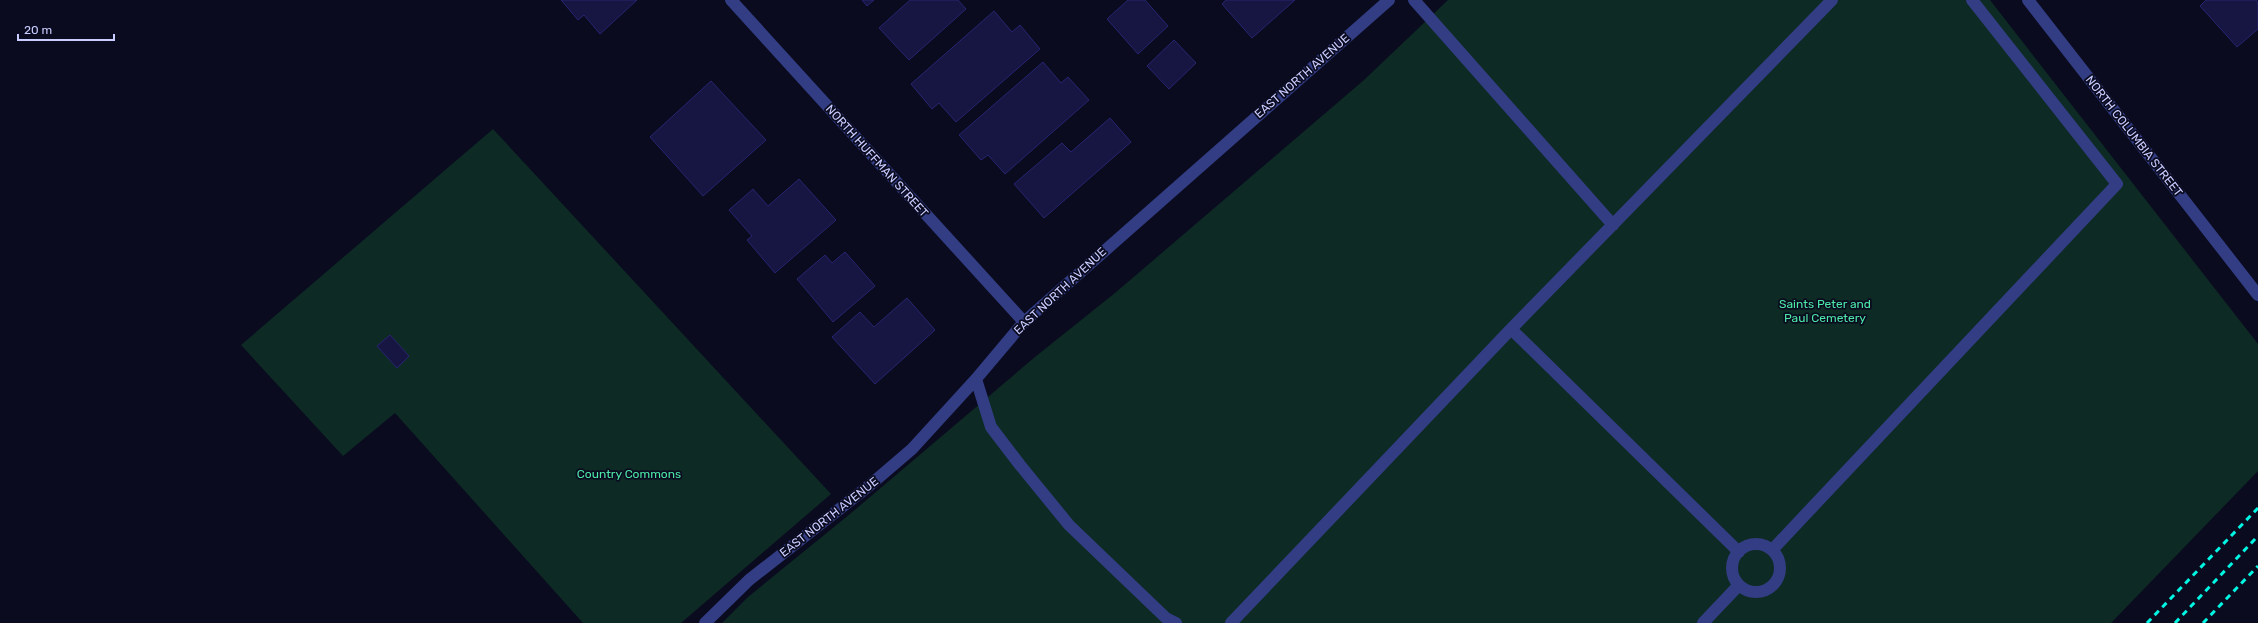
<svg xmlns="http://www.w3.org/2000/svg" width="2258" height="623" font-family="Rubik,sans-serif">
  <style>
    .green { fill: #0d2a24 }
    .building { fill: #171542; stroke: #272570 }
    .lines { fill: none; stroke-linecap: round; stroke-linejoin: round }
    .minor { stroke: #323d83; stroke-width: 12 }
    .rail { stroke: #00f5e3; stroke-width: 3; stroke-dasharray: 6 5; stroke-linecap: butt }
    .labels { text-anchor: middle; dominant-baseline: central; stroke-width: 3.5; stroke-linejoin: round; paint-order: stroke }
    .street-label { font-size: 12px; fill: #cacdff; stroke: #0b0b20 }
    .park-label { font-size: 12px; fill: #4ce8a7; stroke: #0b0b20 }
  </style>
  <rect width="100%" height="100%" fill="#0b0b20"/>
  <path class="green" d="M 1448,0 L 1990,0 L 2258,344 L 2258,471 L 2111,623 L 722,623 L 748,597 L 850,514 L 1035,357 L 1115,293 L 1364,80 Z
    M 493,129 L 831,494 L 681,623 L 583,623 L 395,413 L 343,456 L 241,345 Z"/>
  <path class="building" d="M 561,0 L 637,0 L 600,34 L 584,15 L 578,20 Z
    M 862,0 L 874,0 L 867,6 Z
    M 910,0 L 958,0 L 966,9 L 909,60 L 879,28 Z
    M 1128,0 L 1145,0 L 1168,26 L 1138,54 L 1107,19 Z
    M 1226,0 L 1295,0 L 1252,38 L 1222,4 Z
    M 2206,0 L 2256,0 L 2258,3 L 2258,29 L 2237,47 L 2200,6 Z
    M 994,11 L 1012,32 L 1020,25 L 1040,49 L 956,122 L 939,103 L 932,109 L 911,84 Z
    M 1174,40 L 1196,63 L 1169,89 L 1147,66 Z
    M 1043,62 L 1061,83 L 1068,77 L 1089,100 L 1005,174 L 988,155 L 981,160 L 959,135 Z
    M 711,81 L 766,140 L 703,196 L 650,137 Z
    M 1110,118 L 1131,142 L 1044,218 L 1014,184 L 1062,143 L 1071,152 Z
    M 799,179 L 836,220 L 775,273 L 747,240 L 752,236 L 729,210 L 753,189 L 768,206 Z
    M 845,252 L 875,286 L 833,322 L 797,279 L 825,255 L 832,263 Z
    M 907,298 L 935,330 L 875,384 L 832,337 L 860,312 L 874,327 Z
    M 390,335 L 409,356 L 397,368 L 377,346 Z"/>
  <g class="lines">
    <path class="minor" d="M 731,0 L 1024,322
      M 1414,0 L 1613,225
      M 2028,0 L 2258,295
      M 1511,329 L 1739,552
      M 976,379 L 991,427 L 1020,465 L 1069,525 L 1166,618 L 1176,623
      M1732 568a24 24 0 1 1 48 0a24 24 0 1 1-48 0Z
      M 1772,550 L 2117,184 L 1972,0
      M 705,623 L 749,580 L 870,485 L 912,449 L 976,379 L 1024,322 L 1389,0
      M 1231,623 L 1511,329 L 1832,0
      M 1703,623 L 1739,585"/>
    <path class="rail" d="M 2147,623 L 2258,508
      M 2175,623 L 2258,536
      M 2203,623 L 2258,566"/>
  </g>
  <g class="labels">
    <g class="street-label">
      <text transform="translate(1302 76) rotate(-41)">EAST NORTH AVENUE</text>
      <text transform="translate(2134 136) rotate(52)">NORTH COLUMBIA STREET</text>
      <text transform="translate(877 161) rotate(48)">NORTH HUFFMAN STREET</text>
      <text transform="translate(1060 291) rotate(-43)">EAST NORTH AVENUE</text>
      <text transform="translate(829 517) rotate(-38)">EAST NORTH AVENUE</text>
    </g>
    <g class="park-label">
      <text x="1825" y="304">Saints Peter and<tspan x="1825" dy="14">Paul Cemetery</tspan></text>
      <text x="629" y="474">Country Commons</text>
    </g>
  </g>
  <path d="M18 34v6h96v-6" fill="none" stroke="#cacdff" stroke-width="2"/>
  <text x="24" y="34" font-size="12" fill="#cacdff" stroke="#0b0b20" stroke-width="3" paint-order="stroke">20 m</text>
</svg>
